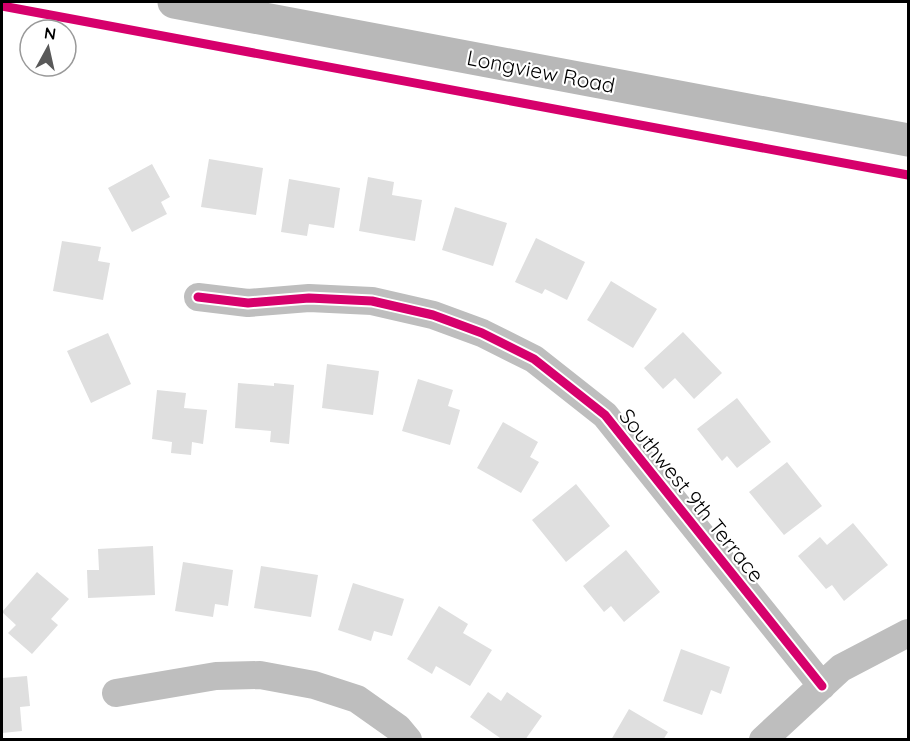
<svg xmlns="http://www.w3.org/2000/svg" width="910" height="741" font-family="Quicksand,sans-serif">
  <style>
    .building { fill: #dfdfdf }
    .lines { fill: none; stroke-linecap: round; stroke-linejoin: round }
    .street { stroke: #bebebe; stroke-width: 28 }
    .secondary { stroke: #b8b8b8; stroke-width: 33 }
    .cycleway-casing { stroke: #fff; stroke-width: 13 }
    .cycleway { stroke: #d6006c; stroke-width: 9 }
    .labels { text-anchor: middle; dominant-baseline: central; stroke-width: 4.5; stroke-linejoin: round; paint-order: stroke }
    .street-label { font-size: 21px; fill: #000; stroke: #fff }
  </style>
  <rect width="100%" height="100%" fill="#fff"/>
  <path class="building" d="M 209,159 L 263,168 L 256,215 L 201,207 Z
    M 152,164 L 170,197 L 161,202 L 167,214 L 132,232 L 108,188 Z
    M 368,177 L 394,182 L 392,195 L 422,200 L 415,241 L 359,231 Z
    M 289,179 L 340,188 L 334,228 L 309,224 L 307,236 L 281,232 Z
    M 455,207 L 507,223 L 493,266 L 442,250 Z
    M 536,238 L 585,262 L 567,300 L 545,289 L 542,294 L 515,282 Z
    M 62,241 L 101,247 L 98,261 L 110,263 L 103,300 L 53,291 Z
    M 611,281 L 657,309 L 633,348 L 587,320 Z
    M 683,332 L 722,373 L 694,399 L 675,378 L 663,389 L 644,368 Z
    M 108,333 L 131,384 L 91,403 L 67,351 Z
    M 327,364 L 379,371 L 373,415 L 322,408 Z
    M 418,379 L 453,390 L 448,406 L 460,410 L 450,445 L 402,431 Z
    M 238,383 L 274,386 L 274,383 L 294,385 L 289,444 L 270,442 L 271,431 L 235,428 Z
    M 157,390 L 186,393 L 184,408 L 207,410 L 203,444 L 192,442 L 191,455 L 171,453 L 172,442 L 152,439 Z
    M 737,398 L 771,442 L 737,468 L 727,456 L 722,461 L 697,429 Z
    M 503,422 L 538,442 L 530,457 L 539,462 L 521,493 L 477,468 Z
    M 787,462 L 822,506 L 784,535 L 749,492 Z
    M 576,484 L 610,526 L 566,562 L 532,520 Z
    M 853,523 L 888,565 L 844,601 L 832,585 L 826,589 L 798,556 L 820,537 L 827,545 Z
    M 153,546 L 155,595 L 88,598 L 87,570 L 99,570 L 98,549 Z
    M 626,550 L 660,592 L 624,622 L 611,606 L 604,612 L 583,586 Z
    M 183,562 L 233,570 L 228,606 L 215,604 L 213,617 L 175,611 Z
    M 261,566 L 318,575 L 311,617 L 254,608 Z
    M 37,572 L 69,599 L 51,619 L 58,625 L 32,654 L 8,633 L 16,625 L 2,612 Z
    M 353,583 L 404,599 L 392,636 L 374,631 L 371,641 L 338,630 Z
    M 439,606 L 468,624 L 463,633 L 492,650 L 470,686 L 436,666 L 432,674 L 407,659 Z
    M 681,649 L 730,667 L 721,694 L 711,690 L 702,715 L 663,701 Z
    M 27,676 L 30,706 L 20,707 L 22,731 L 2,733 L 2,678 Z
    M 488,692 L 501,701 L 507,692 L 542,716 L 525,740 L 503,740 L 470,717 Z
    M 629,709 L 668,732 L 663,740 L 611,740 Z"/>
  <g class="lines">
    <path class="street" d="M 198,297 L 248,303 L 309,298 L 372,301 L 433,315 L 482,333 L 534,359 L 605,415 L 822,686
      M 116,693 L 216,676 L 260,675 L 314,685 L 357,699 L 398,728 L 408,740
      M 763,740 L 841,668 L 908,633"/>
    <path class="secondary" d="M 174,2 L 908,140"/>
    <defs>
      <path id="cycleway" d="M 2,6 L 908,175
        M 198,297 L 248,303 L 309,298 L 372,301 L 433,315 L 482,333 L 534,359 L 605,415 L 822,686"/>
    </defs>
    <use href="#cycleway" class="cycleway-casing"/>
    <use href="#cycleway" class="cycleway"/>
  </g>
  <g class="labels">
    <g class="street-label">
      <text transform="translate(541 71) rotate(11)">Longview Road</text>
      <text transform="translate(692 495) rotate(51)">Southwest 9th Terrace</text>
    </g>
  </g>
  <rect width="910" height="741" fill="none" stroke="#000000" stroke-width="6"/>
  <g transform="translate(48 48) rotate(8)"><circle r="28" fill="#ffffff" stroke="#999999" stroke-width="1.5"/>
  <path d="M0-4.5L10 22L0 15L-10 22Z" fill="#595959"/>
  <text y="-9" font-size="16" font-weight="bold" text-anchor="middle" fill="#000000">N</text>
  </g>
</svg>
